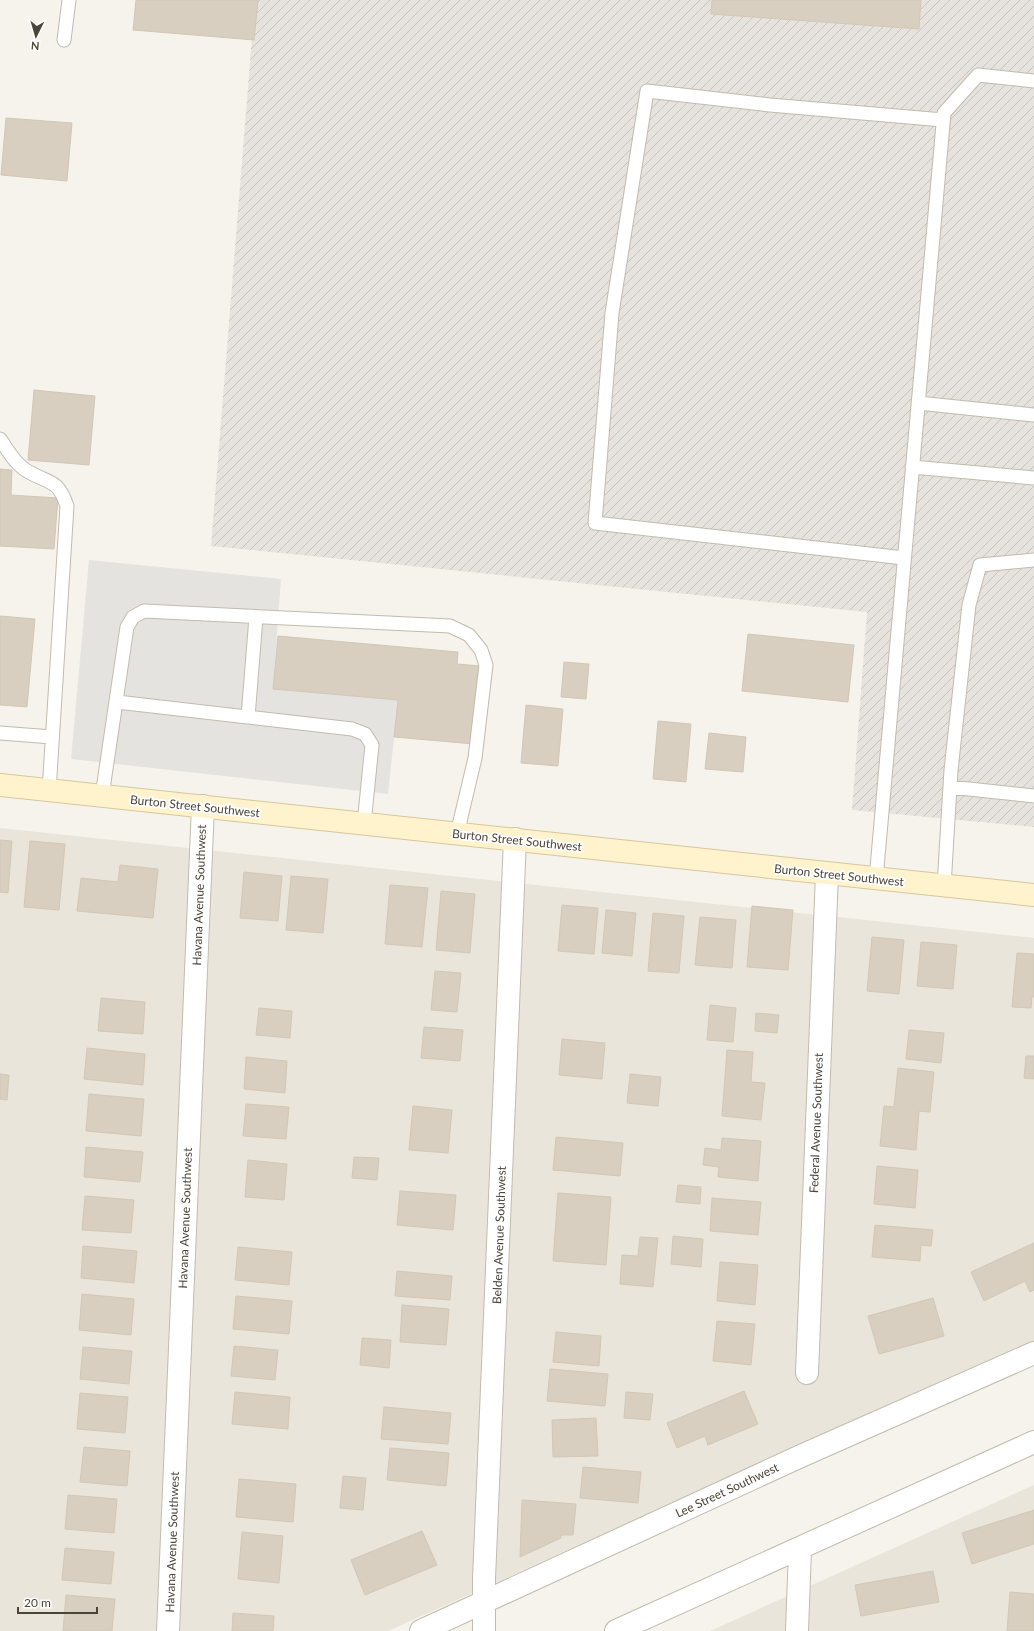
<svg xmlns="http://www.w3.org/2000/svg" width="1034" height="1631" font-family="Lato,sans-serif">
  <style>
    .residential { fill: #eae5da }
    .industrial { fill: url(#industrial-furrows) }
    .parking { fill: #e5e3e0 }
    .building { fill: #d8cfc1; stroke: #d3c7b4 }
    .lines { fill: none; stroke-linecap: round; stroke-linejoin: round }
    .service-casing { stroke: #c2bbae; stroke-width: 15 }
    .minor-casing { stroke: #c2bbae; stroke-width: 24 }
    .tertiary-casing { stroke: #c2bbae; stroke-width: 24 }
    .secondary-casing { stroke: #d6c79b; stroke-width: 24 }
    .service { stroke: #fff; stroke-width: 13 }
    .minor { stroke: #fff; stroke-width: 22 }
    .tertiary { stroke: #fff; stroke-width: 22 }
    .secondary { stroke: #fff3cd; stroke-width: 22 }
    .labels { text-anchor: middle; dominant-baseline: central; stroke-width: 3.5; stroke-linejoin: round; paint-order: stroke }
    .street-label { font-size: 12px; fill: #4b4439; stroke: #fff }
  </style>
  <defs>
    <pattern id="industrial-furrows" width="10" height="10" patternUnits="userSpaceOnUse"><rect width="10" height="10" fill="#e6e2dd"/><path d="M-1 1l2-2M0 10L10 0M9 11l2-2" fill="none" stroke="#c7c3be"/></pattern>
  </defs>
  <rect width="100%" height="100%" fill="#f6f3ec"/>
  <path class="residential" d="M 0,828 L 1034,938 L 1034,1341 L 388,1631 L 0,1631 Z
    M 1034,1485 L 1034,1631 L 710,1631 Z"/>
  <path class="industrial" d="M 255,0 L 1034,0 L 1034,827 L 852,810 L 867,612 L 211,546 Z"/>
  <path class="parking" d="M 89,560 L 281,579 L 273,689 L 398,700 L 388,794 L 71,759 Z"/>
  <path class="building" d="M 136,0 L 258,0 L 254,40 L 133,30 Z
    M 712,0 L 921,0 L 919,29 L 711,14 Z
    M 6,118 L 72,123 L 67,181 L 1,175 Z
    M 34,390 L 95,396 L 89,465 L 28,460 Z
    M 0,469 L 12,470 L 11,495 L 58,498 L 54,549 L 0,546 Z
    M 0,616 L 35,619 L 27,707 L 0,705 Z
    M 748,634 L 854,645 L 848,702 L 742,691 Z
    M 278,636 L 458,652 L 457,664 L 481,666 L 474,744 L 394,737 L 398,700 L 273,689 Z
    M 564,662 L 589,664 L 586,699 L 561,697 Z
    M 526,705 L 563,709 L 558,766 L 521,763 Z
    M 658,721 L 691,724 L 686,782 L 653,779 Z
    M 709,733 L 746,737 L 743,772 L 705,769 Z
    M 0,840 L 12,841 L 8,893 L 0,892 Z
    M 30,841 L 65,844 L 59,910 L 24,907 Z
    M 120,865 L 158,869 L 153,918 L 77,911 L 81,878 L 118,882 Z
    M 244,872 L 282,876 L 278,921 L 240,918 Z
    M 291,876 L 328,879 L 323,933 L 286,930 Z
    M 390,885 L 428,888 L 422,947 L 385,944 Z
    M 441,891 L 475,894 L 470,953 L 436,950 Z
    M 562,905 L 598,908 L 594,954 L 558,951 Z
    M 752,906 L 793,910 L 788,970 L 747,967 Z
    M 606,910 L 636,913 L 632,956 L 602,953 Z
    M 653,913 L 684,916 L 679,973 L 648,971 Z
    M 700,917 L 736,920 L 732,968 L 695,965 Z
    M 872,937 L 904,940 L 899,994 L 867,991 Z
    M 921,942 L 957,945 L 953,989 L 917,986 Z
    M 1017,953 L 1034,954 L 1034,997 L 1032,997 L 1031,1008 L 1012,1007 Z
    M 435,971 L 461,973 L 457,1012 L 431,1010 Z
    M 101,998 L 145,1002 L 143,1034 L 98,1031 Z
    M 710,1005 L 736,1008 L 733,1042 L 707,1040 Z
    M 259,1008 L 292,1011 L 290,1038 L 256,1035 Z
    M 756,1013 L 779,1015 L 777,1033 L 755,1031 Z
    M 424,1027 L 463,1030 L 460,1061 L 421,1058 Z
    M 909,1030 L 944,1033 L 941,1063 L 906,1059 Z
    M 562,1039 L 605,1043 L 602,1079 L 559,1075 Z
    M 87,1048 L 145,1054 L 143,1085 L 84,1079 Z
    M 727,1050 L 753,1052 L 751,1082 L 765,1083 L 761,1120 L 722,1116 Z
    M 1026,1056 L 1034,1056 L 1034,1079 L 1024,1078 Z
    M 246,1057 L 287,1061 L 285,1093 L 244,1089 Z
    M 898,1068 L 934,1072 L 930,1112 L 919,1111 L 916,1150 L 880,1146 L 884,1106 L 894,1107 Z
    M 0,1074 L 9,1075 L 7,1100 L 0,1099 Z
    M 630,1074 L 661,1077 L 658,1106 L 627,1103 Z
    M 89,1094 L 144,1099 L 141,1136 L 86,1131 Z
    M 246,1104 L 289,1107 L 286,1139 L 243,1136 Z
    M 413,1106 L 452,1110 L 448,1153 L 409,1150 Z
    M 556,1137 L 623,1143 L 620,1176 L 553,1170 Z
    M 722,1138 L 761,1141 L 758,1181 L 718,1177 L 719,1167 L 703,1165 L 705,1148 L 721,1150 Z
    M 86,1147 L 143,1152 L 140,1182 L 84,1177 Z
    M 354,1157 L 379,1158 L 377,1180 L 352,1178 Z
    M 248,1160 L 287,1164 L 284,1200 L 245,1197 Z
    M 877,1166 L 918,1170 L 915,1208 L 874,1204 Z
    M 678,1185 L 701,1187 L 700,1204 L 676,1202 Z
    M 400,1191 L 456,1195 L 453,1230 L 397,1225 Z
    M 558,1193 L 611,1197 L 606,1265 L 553,1261 Z
    M 85,1196 L 134,1200 L 131,1233 L 82,1230 Z
    M 712,1198 L 761,1202 L 758,1235 L 710,1231 Z
    M 875,1225 L 933,1230 L 931,1246 L 921,1245 L 920,1261 L 872,1257 Z
    M 673,1236 L 703,1239 L 701,1267 L 671,1264 Z
    M 640,1237 L 658,1238 L 653,1287 L 620,1284 L 622,1255 L 638,1256 Z
    M 1034,1243 L 1034,1290 L 1030,1292 L 1025,1281 L 984,1301 L 971,1272 Z
    M 83,1246 L 137,1251 L 134,1283 L 81,1278 Z
    M 238,1247 L 292,1252 L 289,1285 L 235,1280 Z
    M 720,1262 L 758,1265 L 755,1305 L 717,1301 Z
    M 397,1271 L 452,1276 L 450,1300 L 395,1296 Z
    M 82,1294 L 134,1299 L 131,1335 L 79,1330 Z
    M 236,1296 L 292,1301 L 289,1334 L 233,1329 Z
    M 933,1298 L 944,1336 L 879,1354 L 868,1316 Z
    M 402,1305 L 449,1309 L 446,1345 L 400,1342 Z
    M 717,1321 L 755,1324 L 751,1365 L 713,1361 Z
    M 556,1332 L 601,1336 L 599,1366 L 553,1362 Z
    M 362,1338 L 391,1340 L 389,1368 L 360,1365 Z
    M 234,1346 L 278,1350 L 275,1380 L 231,1376 Z
    M 83,1347 L 132,1351 L 129,1384 L 80,1379 Z
    M 550,1369 L 608,1374 L 605,1406 L 547,1401 Z
    M 744,1391 L 758,1424 L 708,1445 L 705,1436 L 677,1448 L 667,1423 Z
    M 235,1392 L 290,1397 L 288,1429 L 232,1424 Z
    M 626,1392 L 653,1394 L 650,1420 L 624,1418 Z
    M 80,1393 L 128,1397 L 125,1433 L 77,1429 Z
    M 384,1407 L 451,1413 L 448,1444 L 381,1439 Z
    M 596,1418 L 598,1456 L 553,1457 L 552,1420 Z
    M 84,1447 L 130,1451 L 127,1486 L 80,1482 Z
    M 390,1448 L 449,1453 L 446,1486 L 387,1480 Z
    M 583,1467 L 641,1472 L 638,1503 L 580,1498 Z
    M 343,1476 L 366,1478 L 363,1510 L 340,1508 Z
    M 239,1479 L 296,1484 L 293,1522 L 236,1517 Z
    M 68,1495 L 117,1499 L 114,1533 L 65,1529 Z
    M 522,1500 L 576,1504 L 573,1535 L 561,1535 L 561,1538 L 520,1557 Z
    M 1034,1510 L 1034,1544 L 972,1564 L 962,1533 Z
    M 422,1531 L 437,1565 L 365,1595 L 351,1560 Z
    M 242,1532 L 283,1536 L 279,1583 L 238,1579 Z
    M 65,1548 L 114,1552 L 111,1584 L 62,1580 Z
    M 933,1571 L 939,1602 L 861,1616 L 855,1585 Z
    M 1010,1592 L 1034,1594 L 1034,1631 L 1007,1631 Z
    M 66,1595 L 115,1599 L 112,1631 L 63,1631 Z
    M 233,1613 L 274,1616 L 273,1631 L 232,1631 Z"/>
  <g class="lines">
    <defs>
      <path id="service" d="M 64,40 L 69,0
        M 918,403 L 1034,415
        M 0,439 C 8,451 16,465 29,472 C 50,484 58,479 67,506 L 49,791
        M 912,467 L 1034,478
        M 904,558 L 595,523 L 612,313 L 647,91 L 770,105 L 943,120
        M 117,702 L 352,729 L 365,734 L 372,745 L 364,824
        M 248,717 L 256,617
        M 0,733 L 52,737
        M 950,787 L 1034,796
        M 102,796 L 127,627 L 133,617 L 144,611 L 450,626 L 469,635 L 481,650 L 486,665 L 475,758 L 457,834
        M 876,879 L 944,113 L 978,75 L 1034,81
        M 944,886 L 951,770 L 969,605 L 980,565 L 1034,560"/>
      <path id="minor" d="M 807,1373 L 827,874
        M 168,1631 L 203,806
        M 484,1631 L 484,1579 L 515,839
        M 797,1631 L 800,1549"/>
      <path id="tertiary" d="M 421,1631 L 801,1456 L 1034,1353
        M 616,1631 L 1034,1442"/>
      <path id="secondary" d="M 0,785 L 1034,895"/>
    </defs>
    <use href="#service" class="service-casing"/>
    <use href="#minor" class="minor-casing"/>
    <use href="#tertiary" class="tertiary-casing"/>
    <use href="#secondary" class="secondary-casing"/>
    <use href="#service" class="service"/>
    <use href="#minor" class="minor"/>
    <use href="#tertiary" class="tertiary"/>
    <use href="#secondary" class="secondary"/>
  </g>
  <g class="labels">
    <g class="street-label">
      <text transform="translate(195 806) rotate(6)">Burton Street Southwest</text>
      <text transform="translate(517 840) rotate(6)">Burton Street Southwest</text>
      <text transform="translate(839 875) rotate(6)">Burton Street Southwest</text>
      <text transform="translate(199 895) rotate(-88)">Havana Avenue Southwest</text>
      <text transform="translate(816 1123) rotate(-88)">Federal Avenue Southwest</text>
      <text transform="translate(185 1218) rotate(-88)">Havana Avenue Southwest</text>
      <text transform="translate(499 1235) rotate(-88)">Belden Avenue Southwest</text>
      <text transform="translate(727 1490) rotate(-25)">Lee Street Southwest</text>
      <text transform="translate(172 1542) rotate(-88)">Havana Avenue Southwest</text>
    </g>
  </g>
  <g transform="translate(36 36) rotate(185)" stroke="#ffffff" stroke-width="3" paint-order="stroke">
  <path d="M0-3L7 15L0 10L-7 15Z" fill="#4b4439"/>
  <text y="-6" font-size="11" font-weight="bold" text-anchor="middle" fill="#4b4439">N</text>
  </g>
  <path d="M18 1607v6h79v-6" fill="none" stroke="#4b4439" stroke-width="2"/>
  <text x="24" y="1607" font-size="12" fill="#4b4439" stroke="#ffffff" stroke-width="3" paint-order="stroke">20 m</text>
</svg>
